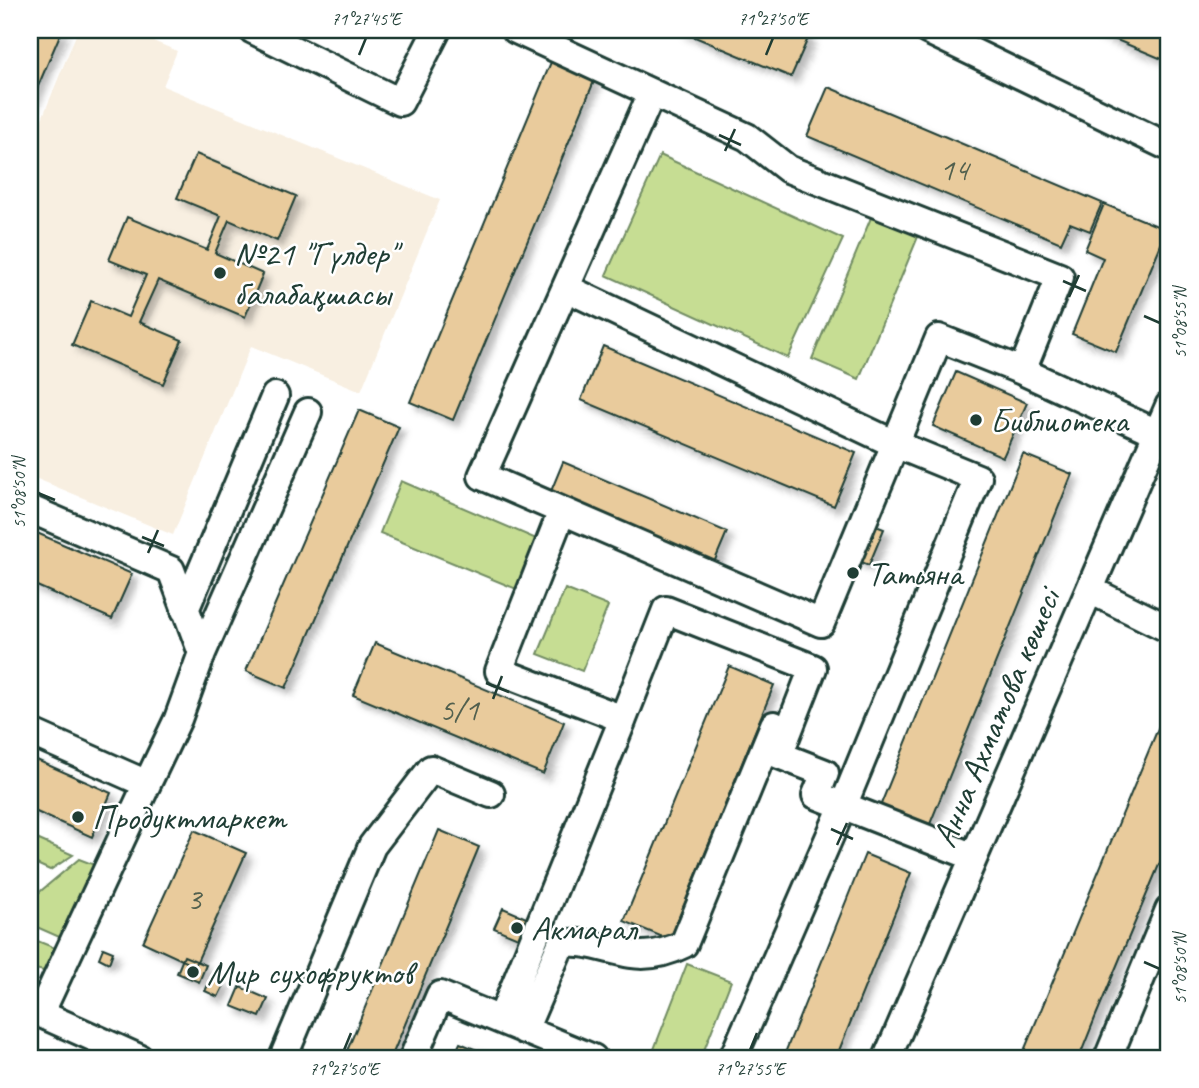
<svg xmlns="http://www.w3.org/2000/svg" width="1199" height="1088" font-family="Caveat,sans-serif">
  <style>
    .built { fill: #f8efe1 }
    .green { fill: #c6dd93; stroke: #728d64; stroke-width: 2 }
    .building { fill: #e9cb9c; stroke: #1f3d34; stroke-width: 2; filter: url(#shadow) }
    .lines { fill: none; stroke-linecap: round; stroke-linejoin: round }
    .minor-casing { stroke: #1f3d34; stroke-width: 32 }
    .minor { stroke: #fff; stroke-width: 26 }
    .ticks { fill: none; stroke: #1f3d34; stroke-width: 2.5 }
    .poi-dot { fill: #1f3d34; stroke: #fff; stroke-width: 2.5 }
    .labels { text-anchor: middle; dominant-baseline: central; stroke-width: 5; stroke-linejoin: round; paint-order: stroke }
    .number-label { font-size: 32px; fill: #52604e }
    .poi-label { font-size: 35px; fill: #1f3d34; stroke: #fff; text-anchor: start }
    .street-label { font-size: 35px; fill: #1f3d34; stroke: #fff }
    .neatline { fill: none; stroke: #1f3d34; stroke-width: 2.5 }
    .ticks-label { font-size: 18px; text-anchor: middle; fill: #1f3d34 }
  </style>
  <defs>
    <filter id="shadow"><feDropShadow dx="6" dy="6" stdDeviation="3.5" flood-color="#0004"/></filter>
  </defs>
  <rect width="100%" height="100%" fill="#fff"/>
  <filter id="ink" filterUnits="userSpaceOnUse"><feTurbulence type="fractalNoise" baseFrequency=".0143" numOctaves="2"/><feDisplacementMap in="SourceGraphic" scale="14" xChannelSelector="R" yChannelSelector="G"/><feConvolveMatrix kernelMatrix="1 2 1 2 8 2 1 2 1" color-interpolation-filters="sRGB"/></filter>
  <g filter="url(#ink)">
    <path class="built" d="M 78,30 L 127,30 L 177,51 L 163,86 L 440,200 L 361,391 L 251,346 L 173,535 L 30,476 L 30,148 Z"/>
    <path class="green" d="M 660,155 L 843,239 L 788,358 L 606,275 Z
      M 875,208 L 922,227 L 859,379 L 812,359 Z
      M 401,481 L 541,541 L 519,590 L 380,533 Z
      M 565,589 L 608,606 L 582,671 L 538,654 Z
      M 30,836 L 73,855 L 50,870 L 30,861 Z
      M 79,859 L 100,867 L 66,940 L 30,924 L 30,900 Z
      M 30,938 L 60,950 L 54,966 L 44,971 L 30,968 Z
      M 687,964 L 731,981 L 701,1058 L 669,1058 L 653,1052 Z"/>
    <path class="building" d="M 30,30 L 62,30 L 30,105 Z
      M 678,30 L 794,30 L 809,36 L 791,77 Z
      M 1093,30 L 1169,30 L 1169,62 Z
      M 551,62 L 595,79 L 453,420 L 410,402 Z
      M 828,87 L 1102,203 L 1090,231 L 1070,223 L 1061,243 L 807,136 Z
      M 196,154 L 296,196 L 277,241 L 229,220 L 215,253 L 263,274 L 245,317 L 158,280 L 139,322 L 182,340 L 163,384 L 72,345 L 91,301 L 128,317 L 146,275 L 109,260 L 127,217 L 207,250 L 221,216 L 177,198 Z
      M 1104,204 L 1167,230 L 1116,352 L 1072,334 L 1103,258 L 1085,250 Z
      M 603,346 L 856,453 L 834,506 L 581,400 Z
      M 956,372 L 1027,403 L 1003,457 L 933,426 Z
      M 359,410 L 399,427 L 286,688 L 246,671 Z
      M 1023,454 L 1072,474 L 928,829 L 879,809 Z
      M 563,462 L 727,532 L 713,565 L 549,496 Z
      M 871,524 L 884,529 L 869,565 L 856,560 Z
      M 30,530 L 132,574 L 112,619 L 30,583 Z
      M 375,643 L 564,722 L 543,774 L 353,695 Z
      M 729,666 L 774,685 L 670,940 L 624,921 Z
      M 1169,702 L 1169,841 L 1095,1018 L 1079,1058 L 1021,1058 Z
      M 30,757 L 111,793 L 92,837 L 30,809 Z
      M 194,830 L 246,853 L 195,966 L 143,942 Z
      M 439,830 L 479,847 L 391,1058 L 344,1058 Z
      M 865,854 L 911,873 L 836,1058 L 783,1058 Z
      M 503,908 L 538,923 L 530,943 L 494,928 Z
      M 103,948 L 113,952 L 109,963 L 99,958 Z
      M 184,956 L 206,965 L 199,982 L 177,973 Z
      M 212,977 L 225,983 L 218,997 L 205,991 Z
      M 240,987 L 268,999 L 260,1017 L 232,1006 Z
      M 460,1043 L 496,1058 L 453,1058 Z"/>
    <g class="lines">
      <defs>
        <path id="minor" d="M 253,30 L 400,102 L 437,30
          M 516,30 L 747,137 L 788,169 L 1060,277 L 1022,371 L 1157,433
          M 927,30 L 1169,147
          M 652,93 L 482,476 L 821,623 L 939,338 L 1022,371
          M 566,288 L 895,444 L 978,478 L 843,806 L 733,1058
          M 30,509 L 171,570 L 202,653 L 178,719 L 147,784
          M 562,511 L 499,671 L 623,719 L 666,610 L 813,668 L 779,755 L 825,773 L 816,795 L 974,857
          M 1090,590 L 1169,629
          M 185,610 L 275,396
          M 202,653 L 308,412
          M 30,732 L 147,784 L 40,1014
          M 30,1009 L 139,1058
          M 501,1020 L 623,719
          M 524,1030 L 561,944 C 584,939 607,950 631,954 C 649,957 668,952 684,944 L 774,725
          M 283,1058 L 372,846 L 431,769 L 491,794
          M 413,1058 L 440,995 L 593,1058
          M 887,1058 L 1169,406
          M 1108,1058 L 1169,910"/>
      </defs>
      <use href="#minor" class="minor-casing"/>
      <use href="#minor" class="minor"/>
    </g>
  </g>
  <path class="ticks" d="M 359,55 L 366,38M 766,55 L 773,38M 719,135 L 741,145M 725,151 L 735,129M 1063,281 L 1086,291M 1069,297 L 1079,275M 1144,316 L 1160,323M 38,493 L 55,500M 142,537 L 164,546M 148,553 L 158,530M 486,683 L 509,692M 493,699 L 502,676M 831,829 L 853,839M 837,845 L 847,823M 1144,962 L 1160,969M 344,1050 L 351,1033M 750,1050 L 757,1033"/>
  <g class="poi-dot">
    <circle cx="220" cy="273" r="7"/>
    <circle cx="976" cy="420" r="7"/>
    <circle cx="853" cy="573" r="7"/>
    <circle cx="78" cy="817" r="7"/>
    <circle cx="517" cy="928" r="7"/>
    <circle cx="193" cy="972" r="7"/>
  </g>
  <g class="labels">
    <g class="number-label">
      <text x="954" y="169">14</text>
      <text x="459" y="709">5/1</text>
      <text x="194" y="898">3</text>
    </g>
    <g class="poi-label">
      <text x="234" y="253">№21 "Гүлдер"<tspan x="234" dy="40">балабақшасы</tspan></text>
      <text x="990" y="420">Библиотека</text>
      <text x="867" y="573">Татьяна</text>
      <text x="92" y="817">Продуктмаркет</text>
      <text x="531" y="928">Акмарал</text>
      <text x="207" y="972">Мир сухофруктов</text>
    </g>
    <g class="street-label">
      <text transform="translate(996 718) rotate(-67)">Анна Ахматова көшесі</text>
    </g>
  </g>
  <rect width="1199" height="1088" fill="none" stroke="#fff" stroke-width="77"/>
  <rect x="38" y="38" width="1122" height="1012" class="neatline"/>
  <g class="ticks-label">
    <text x="366" y="25">71°27'45"E</text>
    <text x="773" y="25">71°27'50"E</text>
    <text transform="translate(1180 323) rotate(-90)" y="6">51°08'55"N</text>
    <text transform="translate(19 493) rotate(-90)" y="6">51°08'50"N</text>
    <text transform="translate(1180 969) rotate(-90)" y="6">51°08'50"N</text>
    <text x="344" y="1075">71°27'50"E</text>
    <text x="750" y="1075">71°27'55"E</text>
  </g>
</svg>
